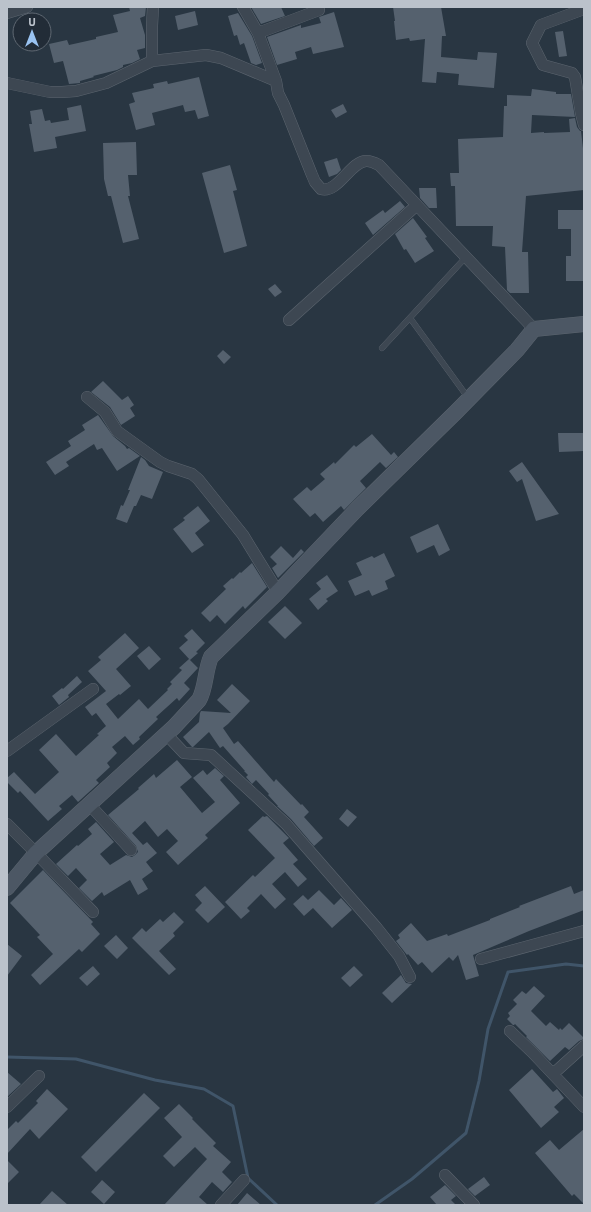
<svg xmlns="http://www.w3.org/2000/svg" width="591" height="1212" font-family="'IBM Plex Sans',sans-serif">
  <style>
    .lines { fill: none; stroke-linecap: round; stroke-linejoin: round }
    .stream { stroke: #405569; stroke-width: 3 }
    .building { fill: #55616e }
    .lane-casing { stroke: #5c656f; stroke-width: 6 }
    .street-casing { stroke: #5c656f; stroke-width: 12 }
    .secondary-casing { stroke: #5c656f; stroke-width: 16 }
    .lane { stroke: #3d4752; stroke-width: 5.5 }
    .street { stroke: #3d4752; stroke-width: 11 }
    .secondary { stroke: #4c5764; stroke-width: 15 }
  </style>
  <rect width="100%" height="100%" fill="#293642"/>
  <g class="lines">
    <path class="stream" d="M 7,1057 L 76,1059 L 155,1080 L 204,1089 L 233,1106 L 248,1178 L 277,1205
      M 375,1205 L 412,1179 L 466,1133 L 479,1081 L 488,1029 L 508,972 L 566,964 L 584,966"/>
  </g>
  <path class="building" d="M 129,7 L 146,7 L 145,16 L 140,18 L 145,35 L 145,48 L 137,50 L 140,59 L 132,63 L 123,65 L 123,67 L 117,70 L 93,76 L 94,77 L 80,81 L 80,83 L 69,84 L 63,61 L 54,63 L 49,44 L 67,40 L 69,45 L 96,39 L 96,37 L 118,32 L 113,15 L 130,11 Z
    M 251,7 L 281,7 L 285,16 L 261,24 Z
    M 393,7 L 441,7 L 446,36 L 442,36 L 441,57 L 477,60 L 478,52 L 497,53 L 494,88 L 458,85 L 459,74 L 437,72 L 436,83 L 422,82 L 425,39 L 410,41 L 409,38 L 396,40 L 394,21 L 395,21 Z
    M 195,11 L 198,25 L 178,30 L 175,16 Z
    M 334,12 L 344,47 L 313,54 L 311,47 L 295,52 L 297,59 L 277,65 L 267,37 L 301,25 L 301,28 L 321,23 L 319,17 Z
    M 238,13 L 252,36 L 262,63 L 256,65 L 251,63 L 244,43 L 240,45 L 237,35 L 234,36 L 228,16 Z
    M 563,31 L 567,56 L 559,57 L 555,32 Z
    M 199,77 L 209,116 L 198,119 L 195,110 L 185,112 L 183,105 L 152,113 L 155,125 L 136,130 L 129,104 L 135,102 L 132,93 L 154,88 L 153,84 L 167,81 L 168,84 Z
    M 532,89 L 556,92 L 556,94 L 571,94 L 575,117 L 532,115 L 531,133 L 544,132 L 544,133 L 570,132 L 569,119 L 575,118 L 577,127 L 580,131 L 581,131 L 584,157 L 584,190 L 526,196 L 522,252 L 528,252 L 529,293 L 510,293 L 507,290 L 505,247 L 492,246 L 493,226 L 456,226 L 455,186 L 451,186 L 450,173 L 459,173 L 458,139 L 503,137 L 504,106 L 507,106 L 507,95 L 531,96 Z
    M 343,104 L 347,112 L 336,118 L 331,110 Z
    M 81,105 L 86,131 L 55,137 L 57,148 L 34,152 L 29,124 L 32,124 L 30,111 L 42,109 L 45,121 L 50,120 L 51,123 L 69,120 L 67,108 Z
    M 136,142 L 137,175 L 128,175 L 130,196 L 128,196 L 139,239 L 123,243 L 111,196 L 108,196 L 104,179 L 103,143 Z
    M 337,158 L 341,170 L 337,174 L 329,177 L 324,162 Z
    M 230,165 L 237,190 L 233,191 L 247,246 L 224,253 L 202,173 Z
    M 419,188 L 436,188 L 437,208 L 429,208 L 420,198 Z
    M 400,201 L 405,207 L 373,235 L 365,223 L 383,210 L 385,213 Z
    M 558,210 L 584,210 L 584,281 L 566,281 L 566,256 L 571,256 L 571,229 L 558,229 Z
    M 413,218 L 427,237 L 425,238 L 434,251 L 415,263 L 406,249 L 404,250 L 395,234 Z
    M 275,284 L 282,292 L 275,297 L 268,289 Z
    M 223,350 L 231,357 L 224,364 L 217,356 Z
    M 103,381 L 122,400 L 128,396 L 134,405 L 130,408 L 135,416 L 121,425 L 110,407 L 91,392 Z
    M 98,415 L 113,436 L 125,446 L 127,449 L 129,448 L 140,456 L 117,471 L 102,448 L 97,450 L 94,444 L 66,462 L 69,466 L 55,475 L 46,462 L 71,446 L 68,441 L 85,430 L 82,425 Z
    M 558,433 L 584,433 L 584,451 L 559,452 Z
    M 372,434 L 391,455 L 394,452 L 398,457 L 386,468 L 380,462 L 360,481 L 366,488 L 344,510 L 341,506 L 323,522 L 315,513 L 310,517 L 293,499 L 307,487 L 311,491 L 325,479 L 320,474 L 334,462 L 335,464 L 354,445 L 356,447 Z
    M 141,457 L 145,460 L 149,466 L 163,472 L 152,499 L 141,495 L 136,506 L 134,506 L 127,523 L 116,519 L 121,505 L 123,506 L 130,490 L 128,490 Z
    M 522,462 L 559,514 L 536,521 L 522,479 L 517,482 L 509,471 Z
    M 198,506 L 210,521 L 195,533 L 204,545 L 192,553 L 173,529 L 185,520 L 183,518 Z
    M 438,524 L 450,550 L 439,556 L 434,545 L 417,553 L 410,537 Z
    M 281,546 L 293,558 L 301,549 L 304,552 L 278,578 L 272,568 L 277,564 L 270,557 Z
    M 384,553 L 395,576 L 385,581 L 388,589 L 372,596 L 369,590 L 355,596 L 348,581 L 362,575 L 356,563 L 372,556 L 374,558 Z
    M 252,563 L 267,587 L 245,609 L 243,606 L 225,624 L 217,615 L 210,622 L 201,613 L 226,589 L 223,586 L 232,578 L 233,579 L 240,572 L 241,573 Z
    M 327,575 L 338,591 L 326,599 L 328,601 L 318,610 L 309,599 L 321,589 L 316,583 Z
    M 285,606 L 302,623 L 285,639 L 268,622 Z
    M 192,629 L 205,643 L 196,652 L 198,653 L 190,660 L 179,648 L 188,640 L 184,636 Z
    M 125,633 L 139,648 L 116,669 L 131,686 L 120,695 L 119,694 L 106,704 L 118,719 L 139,699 L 148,709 L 168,690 L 167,689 L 172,684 L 170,682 L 182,670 L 179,668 L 189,659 L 198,668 L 184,683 L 190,689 L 179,701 L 177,698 L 156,717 L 158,719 L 139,737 L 140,739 L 133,745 L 125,736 L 112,747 L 117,753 L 107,763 L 110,767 L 96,780 L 99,783 L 78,802 L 72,795 L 59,806 L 62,809 L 48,821 L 20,791 L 18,793 L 7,782 L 7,778 L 14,772 L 35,794 L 59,772 L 39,750 L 56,734 L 76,756 L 99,735 L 97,734 L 106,726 L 96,713 L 92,716 L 85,707 L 106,691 L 88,671 L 101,660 L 98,657 Z
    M 149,646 L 161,659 L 149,670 L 137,656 Z
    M 77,676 L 82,682 L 68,695 L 69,697 L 59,705 L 52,696 L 62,688 L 63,689 Z
    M 232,684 L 250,701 L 228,724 L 223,728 L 234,744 L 238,741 L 274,782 L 276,779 L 301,805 L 302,804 L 309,812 L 304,817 L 323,838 L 314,846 L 291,819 L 277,806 L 278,806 L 268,795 L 269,794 L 256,780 L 252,784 L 246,777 L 248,775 L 244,771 L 245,771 L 223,746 L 220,748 L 209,732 L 193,747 L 192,747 L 183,737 L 199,722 L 200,713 L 201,711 L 231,713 L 217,700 Z
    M 177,760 L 192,777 L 180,787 L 202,813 L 215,802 L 193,778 L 203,770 L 207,775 L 215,768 L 224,776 L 220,780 L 240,803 L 205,835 L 208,838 L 178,865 L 166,852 L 178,841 L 167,829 L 158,837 L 145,821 L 132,833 L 143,845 L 147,842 L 157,853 L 146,862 L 153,871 L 142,879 L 148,889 L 138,895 L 130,880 L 104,896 L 102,892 L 92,901 L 79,888 L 87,880 L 76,868 L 68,876 L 56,864 L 77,845 L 78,846 L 92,834 L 88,829 L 96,822 L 114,842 L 100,854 L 110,865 L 126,855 L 132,857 L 135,855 L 138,852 L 136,846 L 108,815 L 139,789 L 138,788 L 154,774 L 156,778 Z
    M 347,809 L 357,817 L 348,827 L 339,819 Z
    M 263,816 L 264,817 L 267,816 L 289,838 L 283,843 L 298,860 L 293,864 L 307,879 L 298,887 L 285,872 L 272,884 L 286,899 L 275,909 L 261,894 L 247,908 L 250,911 L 241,919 L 225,902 L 253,875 L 255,877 L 275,858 L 248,830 Z
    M 43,870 L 93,922 L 91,924 L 100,934 L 82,952 L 79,949 L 40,985 L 31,975 L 53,954 L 37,937 L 40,935 L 10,903 Z
    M 205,886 L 225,907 L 208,923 L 195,910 L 202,903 L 195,895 Z
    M 571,886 L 574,894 L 584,890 L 584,910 L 529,931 L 473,955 L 479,976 L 466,980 L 458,955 L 453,961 L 449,957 L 432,973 L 422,962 L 418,965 L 408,954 L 407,955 L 396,941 L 400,938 L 398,935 L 411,923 L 427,941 L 447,934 L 448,936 L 490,920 L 490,919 L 520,907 L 519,906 Z
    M 319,890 L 334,905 L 341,898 L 352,910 L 332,928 L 313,908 L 304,916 L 293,904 L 303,895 L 308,900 Z
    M 174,912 L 184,922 L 173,933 L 175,936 L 159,951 L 176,969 L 169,975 L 132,938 L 142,928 L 146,932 L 160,919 L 163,922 Z
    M 116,935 L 128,948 L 117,959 L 104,946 Z
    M 7,944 L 22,956 L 7,976 Z
    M 93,966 L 100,974 L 87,986 L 79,978 Z
    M 354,966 L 363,975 L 350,987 L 341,978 Z
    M 401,975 L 406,983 L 412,984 L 392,1003 L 382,993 Z
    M 534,986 L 545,996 L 531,1011 L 546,1026 L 550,1022 L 559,1030 L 560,1028 L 562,1030 L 569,1023 L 584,1038 L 584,1039 L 579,1041 L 569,1050 L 565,1047 L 550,1061 L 526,1037 L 527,1036 L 515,1024 L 514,1025 L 513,1025 L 507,1019 L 510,1016 L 508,1013 L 517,1004 L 513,1000 L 522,991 L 526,994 Z
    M 532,1069 L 553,1092 L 557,1089 L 564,1098 L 554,1107 L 559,1112 L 541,1128 L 509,1090 Z
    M 7,1072 L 21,1084 L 7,1097 Z
    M 47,1089 L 68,1109 L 39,1139 L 30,1129 L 7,1154 L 7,1130 L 16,1121 L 18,1123 L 38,1103 L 36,1101 Z
    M 144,1093 L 160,1108 L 96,1172 L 81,1157 Z
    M 179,1104 L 193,1118 L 192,1119 L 216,1143 L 213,1146 L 231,1162 L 222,1172 L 232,1182 L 223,1192 L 212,1182 L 199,1197 L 208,1205 L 164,1205 L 207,1159 L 195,1147 L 174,1167 L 163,1156 L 182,1137 L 164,1118 Z
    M 584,1129 L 584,1204 L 574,1194 L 572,1196 L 535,1153 L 550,1140 L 559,1150 Z
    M 7,1160 L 19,1172 L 7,1184 Z
    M 484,1177 L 490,1185 L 475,1196 L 468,1189 Z
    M 102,1180 L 115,1192 L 104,1204 L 91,1192 Z
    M 445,1185 L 456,1196 L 451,1200 L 456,1205 L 437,1205 L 430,1197 Z
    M 52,1191 L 68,1205 L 39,1205 Z
    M 247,1193 L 261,1205 L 237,1205 Z"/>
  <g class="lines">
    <defs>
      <path id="lane" d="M 410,318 L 469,399
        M 382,348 L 466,257"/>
      <path id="street" d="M 243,7 L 258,33 L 276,81
        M 584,9 L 541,25 L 532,43 L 543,65 L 572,73 L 575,77 L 581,113 L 584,125
        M 7,13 L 27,7
        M 258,33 L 319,10
        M 152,61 L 152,26 L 153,7
        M 7,83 L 50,92 L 62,92 L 76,91 L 106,83 L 152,61 L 206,55 L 221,58 L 276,81 L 278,93 L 284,105 L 312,175 L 315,182 L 321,189 C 338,194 351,160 367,161 C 371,161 375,163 379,165 L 534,329
        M 289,320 L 417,205
        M 87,397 L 105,412 L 117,431 L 160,462 L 168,466 L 192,474 L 198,479 L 243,535 L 278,592
        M 166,734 L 184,753 L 211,755 L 286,824 L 376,927 L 399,956 L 410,977
        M 7,751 L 93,689
        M 89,804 L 131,850
        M 7,824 L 36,853 L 93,912
        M 481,959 L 584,931
        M 510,1031 L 532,1052 L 584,1107
        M 553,1074 L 584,1046
        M 7,1107 L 39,1076
        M 445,1175 L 474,1205
        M 221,1205 L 244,1180"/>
      <path id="secondary" d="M 7,888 L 36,853 L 174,727 L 199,700 C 206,688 205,670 211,657 L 278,592 L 357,509 L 456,412 L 517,350 L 534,329 L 584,324"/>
    </defs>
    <use href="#lane" class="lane-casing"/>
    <use href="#street" class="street-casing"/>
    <use href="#secondary" class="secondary-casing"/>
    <use href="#lane" class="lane"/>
    <use href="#street" class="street"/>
    <use href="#secondary" class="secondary"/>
  </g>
  <rect width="591" height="1212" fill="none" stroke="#bbc2cb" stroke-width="16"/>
  <g transform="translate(32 32)"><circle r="19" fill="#222c37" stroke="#5f6872"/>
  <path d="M0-3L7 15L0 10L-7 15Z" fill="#9ac3f1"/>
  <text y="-6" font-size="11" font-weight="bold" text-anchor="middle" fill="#bbc2cb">U</text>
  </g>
</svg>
